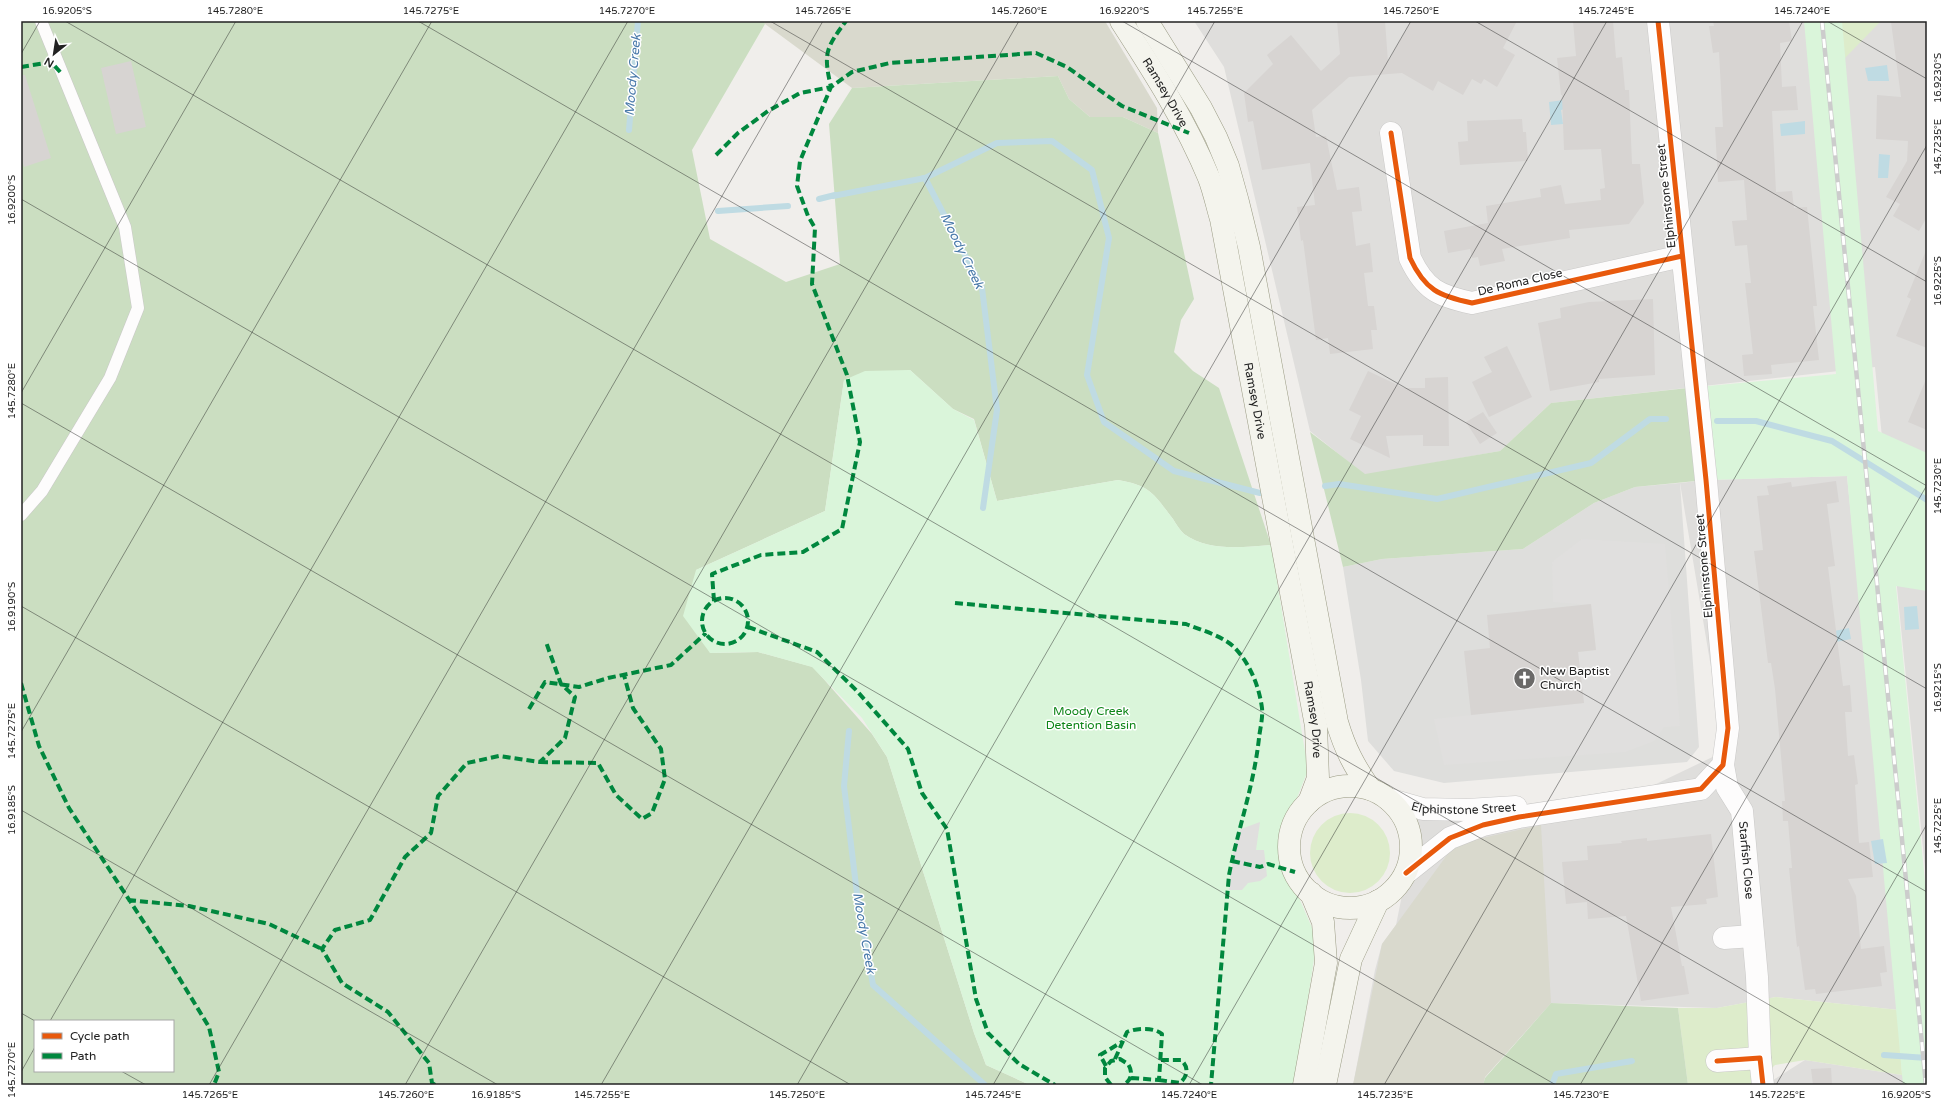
<svg xmlns="http://www.w3.org/2000/svg" width="1948" height="1106" font-family="'Varela Round',sans-serif">
  <style>
    .residential { fill: #dfdedc }
    .religious { fill: #dededc }
    .construction { fill: #d9d9cd }
    .grass { fill: #ddeccb }
    .forest { fill: #cbdec1; fill-rule: evenodd }
    .park { fill: #daf5da }
    .parking { fill: #e0dfde }
    .water { fill: #bfdbe3 }
    .lines { fill: none; stroke-linecap: round; stroke-linejoin: round }
    .stream { stroke: #bfdbe3; stroke-width: 6 }
    .building { fill: #d7d4d2 }
    .lane-casing { stroke: #c9c8c7; stroke-width: 13 }
    .street-casing { stroke: #c9c8c7; stroke-width: 23 }
    .secondary-casing { stroke: #999a82; stroke-width: 23 }
    .lane { stroke: #fdfcfc; stroke-width: 12 }
    .street { stroke: #fdfcfc; stroke-width: 22 }
    .secondary { stroke: #f4f4ed; stroke-width: 22 }
    .rail-casing { stroke: #ccc; stroke-width: 4.5 }
    .rail { stroke: #fff; stroke-width: 3; stroke-dasharray: 9; stroke-linecap: butt }
    .quiet { stroke: #00873e; stroke-width: 4; stroke-dasharray: 8 4; stroke-linecap: butt }
    .cycleway-casing { stroke: #fff; stroke-width: 8 }
    .cycleway { stroke: #e8590c; stroke-width: 5 }
    .ticks { fill: none; stroke: #222; stroke-width: 1; stroke-opacity: 0.45 }
    .labels { text-anchor: middle; dominant-baseline: central; stroke-width: 3; stroke-linejoin: round; paint-order: stroke }
    .street-label { font-size: 12px; fill: #222; stroke: #fff }
    .poi-label { font-size: 12px; fill: #222; stroke: #fff; text-anchor: start }
    .park-label { font-size: 12px; fill: #0c8416; stroke: #fff }
    .water-label { font-size: 13px; font-style: italic; fill: #4a7aab; stroke: #fff }
    .neatline { fill: none; stroke: #222; stroke-width: 1.5 }
    .ticks-label { font-size: 10px; text-anchor: middle; fill: #222 }
  </style>
  <rect width="100%" height="100%" fill="#f0eeeb"/>
  <path class="residential" d="M 1194,21 L 1927,21 L 1927,888 L 1875,367 L 1551,403 L 1500,451 L 1365,475 L 1310,431 L 1224,67 Z
    M 1847,476 L 1891,911 L 1899,1010 L 1776,997 L 1717,1008 L 1551,1003 L 1485,1077 L 1483,1085 L 1353,1085 L 1375,970 L 1382,944 L 1396,925 L 1417,820 L 1654,785 L 1725,751 L 1680,483 L 1706,480 Z
    M 1805,1060 L 1902,1075 L 1915,1085 L 1765,1085 Z"/>
  <path class="religious" d="M 1680,483 L 1699,747 L 1687,762 L 1444,783 L 1394,771 L 1368,741 L 1361,680 L 1343,567 L 1382,559 L 1523,549 L 1594,503 L 1635,487 Z"/>
  <path class="construction" d="M 764,21 L 1105,21 L 1157,108 L 1158,133 L 1123,117 L 1090,117 L 1069,99 L 1058,76 L 852,88 L 765,24 Z
    M 1541,825 L 1551,1003 L 1485,1077 L 1483,1085 L 1353,1085 L 1382,944 L 1455,844 Z"/>
  <path class="grass" d="M 1841,21 L 1881,21 L 1845,58 Z
    M1310 853a40 40 0 1 1 80 0a40 40 0 1 1-80 0Z
    M 1776,997 L 1899,1010 L 1902,1075 L 1805,1060 L 1775,1065 L 1755,1085 L 1688,1085 L 1678,1008 L 1717,1008 Z"/>
  <path class="forest" d="M 21,21 L 764,21 L 765,24 L 692,150 L 710,239 L 786,282 L 840,264 L 829,124 L 852,88 L 1058,76 L 1069,99 L 1090,117 L 1123,117 L 1158,133 L 1194,299 L 1181,320 L 1174,352 L 1193,371 L 1219,388 L 1271,545 C 1242,547 1209,552 1184,534 C 1180,530 1176,524 1173,519 C 1153,493 1151,486 1118,480 L 997,501 L 974,419 L 953,409 L 910,370 L 844,380 L 825,511 L 696,570 L 710,653 L 758,652 L 813,667 L 872,734 L 887,757 L 974,1033 L 986,1065 L 1030,1085 L 21,1085 ZM 35,1021 L 173,1021 L 173,1071 L 35,1071 Z
    M 1697,387 L 1706,480 L 1635,487 L 1594,503 L 1523,549 L 1382,559 L 1343,567 L 1310,432 L 1365,474 L 1500,451 L 1551,403 Z
    M 1551,1003 L 1678,1008 L 1688,1085 L 1483,1085 L 1485,1078 Z"/>
  <path class="park" d="M 1804,21 L 1842,21 L 1878,431 L 1927,453 L 1927,591 L 1896,586 L 1927,902 L 1927,1085 L 1903,1085 L 1847,476 L 1706,480 L 1697,387 L 1836,374 Z
    M 910,370 L 953,409 L 974,420 L 997,501 L 1118,480 C 1151,486 1153,493 1173,519 C 1176,524 1180,530 1184,534 C 1209,552 1242,547 1271,545 L 1308,770 L 1295,803 L 1281,857 L 1317,939 L 1295,1085 L 1030,1085 L 986,1065 L 974,1033 L 887,757 L 862,718 L 812,667 L 758,652 L 710,653 L 683,616 L 696,570 L 825,511 L 844,380 L 865,371 Z"/>
  <path class="parking" d="M 1582,539 L 1665,544 L 1680,726 L 1664,727 L 1654,741 L 1625,752 L 1444,765 L 1434,719 L 1584,703 L 1578,652 L 1596,650 L 1591,605 L 1553,602 L 1552,562 Z
    M 1260,822 L 1256,850 L 1264,850 L 1267,876 L 1260,881 L 1248,883 L 1242,890 L 1229,890 L 1234,846 L 1241,829 Z"/>
  <path class="water" d="M 1887,65 L 1889,81 L 1868,81 L 1865,68 Z
    M 1578,98 L 1578,106 L 1561,110 L 1563,124 L 1551,125 L 1549,102 Z
    M 1805,121 L 1805,134 L 1781,136 L 1780,124 Z
    M 1879,154 L 1890,155 L 1888,178 L 1878,178 Z
    M 1917,606 L 1919,629 L 1905,630 L 1904,607 Z
    M 1849,628 L 1851,639 L 1831,643 L 1829,632 Z
    M 1883,839 L 1887,863 L 1875,864 L 1871,841 Z"/>
  <g class="lines">
    <path class="stream" d="M 629,130 L 638,21
      M 923,178 L 925,178 L 982,288 L 997,410 L 983,508
      M 833,196 L 925,178 L 997,143 L 1052,141 L 1092,170 L 1109,238 L 1087,375 L 1104,422 L 1174,471 L 1260,493
      M 819,199 L 835,195
      M 718,211 L 788,206
      M 1717,421 L 1756,421 L 1832,441 L 1927,500
      M 1325,486 L 1339,484 L 1437,499 L 1591,463 L 1650,419 L 1666,419
      M 849,731 L 844,786 L 857,894 L 873,985 L 985,1085
      M 1884,1055 L 1927,1058
      M 1552,1085 L 1556,1074 L 1632,1061"/>
  </g>
  <path class="building" d="M 1337,21 L 1385,21 L 1388,62 L 1411,21 L 1517,21 L 1503,48 L 1515,55 L 1497,87 L 1484,79 L 1481,84 L 1472,79 L 1463,95 L 1438,81 L 1433,91 L 1402,73 L 1349,77 L 1312,110 L 1316,137 L 1326,136 L 1337,190 L 1359,187 L 1362,211 L 1352,212 L 1356,246 L 1370,243 L 1373,272 L 1364,273 L 1368,306 L 1374,306 L 1377,330 L 1371,330 L 1373,349 L 1330,354 L 1328,338 L 1316,340 L 1303,240 L 1301,241 L 1297,207 L 1315,205 L 1310,163 L 1262,170 L 1253,121 L 1248,122 L 1244,93 L 1273,64 L 1267,55 L 1291,35 L 1321,71 L 1340,54 Z
    M 1573,21 L 1613,21 L 1616,58 L 1622,57 L 1625,90 L 1629,90 L 1632,164 L 1640,164 L 1644,203 L 1629,224 L 1569,230 L 1570,238 L 1502,249 L 1505,261 L 1480,266 L 1478,257 L 1472,258 L 1470,249 L 1448,253 L 1444,231 L 1488,223 L 1486,206 L 1541,197 L 1540,189 L 1561,185 L 1565,204 L 1601,200 L 1600,189 L 1605,188 L 1601,149 L 1564,150 L 1562,95 L 1561,95 L 1557,58 L 1576,56 Z
    M 1713,21 L 1789,21 L 1792,41 L 1780,43 L 1782,87 L 1796,86 L 1798,110 L 1772,111 L 1776,192 L 1792,191 L 1794,208 L 1807,207 L 1817,306 L 1813,306 L 1819,360 L 1771,365 L 1772,374 L 1744,376 L 1742,355 L 1753,354 L 1745,283 L 1751,283 L 1747,245 L 1735,246 L 1732,221 L 1747,220 L 1744,180 L 1718,182 L 1715,127 L 1723,127 L 1719,52 L 1713,53 L 1709,26 L 1714,26 Z
    M 1900,21 L 1927,21 L 1927,217 L 1919,231 L 1893,216 L 1900,204 L 1886,197 L 1907,161 L 1908,141 L 1876,139 L 1877,95 L 1901,97 L 1891,22 Z
    M 131,61 L 146,127 L 116,134 L 101,68 Z
    M 21,75 L 25,75 L 51,158 L 24,167 L 21,157 Z
    M 1522,119 L 1523,132 L 1526,132 L 1528,161 L 1460,165 L 1458,142 L 1468,141 L 1467,121 Z
    M 1927,248 L 1927,348 L 1896,336 L 1911,299 L 1907,297 Z
    M 1653,299 L 1655,375 L 1599,379 L 1599,382 L 1550,391 L 1538,323 L 1561,318 L 1560,308 L 1589,302 Z
    M 1507,346 L 1532,397 L 1489,417 L 1472,382 L 1492,372 L 1484,357 Z
    M 1368,371 L 1404,388 L 1425,388 L 1425,378 L 1448,377 L 1449,446 L 1423,446 L 1423,435 L 1386,436 L 1390,458 L 1350,439 L 1361,416 L 1349,410 Z
    M 1927,377 L 1927,430 L 1908,422 Z
    M 1483,412 L 1497,433 L 1480,444 L 1466,422 Z
    M 1836,481 L 1839,502 L 1827,504 L 1835,566 L 1828,567 L 1843,686 L 1850,685 L 1852,712 L 1845,712 L 1848,756 L 1854,755 L 1858,784 L 1855,785 L 1859,843 L 1869,842 L 1873,877 L 1848,879 L 1856,896 L 1861,949 L 1884,946 L 1887,972 L 1880,973 L 1882,986 L 1816,994 L 1815,989 L 1805,990 L 1799,946 L 1797,947 L 1789,868 L 1792,868 L 1788,821 L 1783,821 L 1782,801 L 1785,801 L 1775,689 L 1771,663 L 1768,663 L 1754,551 L 1763,550 L 1757,496 L 1769,495 L 1767,486 L 1791,482 L 1792,487 Z
    M 1591,604 L 1596,650 L 1578,652 L 1584,703 L 1471,715 L 1464,651 L 1490,648 L 1487,615 Z
    M 1711,834 L 1718,897 L 1706,899 L 1707,904 L 1671,907 L 1682,966 L 1684,966 L 1689,994 L 1641,1001 L 1626,916 L 1588,919 L 1587,902 L 1566,904 L 1562,862 L 1588,860 L 1587,846 L 1622,843 L 1621,841 L 1647,838 L 1647,841 Z
    M 1831,1068 L 1832,1085 L 1813,1085 L 1811,1069 Z"/>
  <g class="lines">
    <defs>
      <path id="lane" d="M 21,515 L 42,491 L 110,378 L 138,308 L 125,227 L 41,21"/>
      <g id="street">
        <path d="M 1391,133 L 1410,258 C 1425,290 1439,296 1472,303 L 1682,256"/>
        <path id="s1" d="M 1723,765 L 1727,787 L 1742,811 L 1757,977 L 1760,1058"/>
        <path id="s2" d="M 1388,799 L 1423,809 L 1467,810 L 1516,807"/>
        <path d="M 1406,873 L 1450,838 L 1483,825 L 1519,817 L 1701,789 L 1723,765 L 1728,728 L 1706,480 L 1658,21"/>
        <path d="M 1724,938 L 1753,936"/>
        <path d="M 1717,1061 L 1760,1058 L 1763,1085"/>
      </g>
      <g id="secondary">
        <path id="s3" d="M 1121,21 C 1154,72 1186,122 1209,178 C 1214,191 1217,206 1221,219 L 1316,726 L 1318,778 L 1309,802"/>
        <path d="M 1147,21 L 1201,108 L 1216,137 L 1228,166 L 1238,202 L 1249,247 L 1337,722 C 1345,749 1354,766 1370,789"/>
        <circle cx="1350" cy="847" r="61"/>
        <path d="M 1304,1085 L 1326,963 L 1323,922 L 1311,893"/>
        <path d="M 1325,1085 L 1351,959 L 1378,901"/>
      </g>
    </defs>
    <use href="#lane" class="lane-casing"/>
    <use href="#street" class="street-casing"/>
    <use href="#secondary" class="secondary-casing"/>
    <use href="#lane" class="lane"/>
    <use href="#street" class="street"/>
    <use href="#secondary" class="secondary"/>
    <defs>
      <path id="rail" d="M 1822,21 L 1926,1085"/>
    </defs>
    <use href="#rail" class="rail-casing"/>
    <use href="#rail" class="rail"/>
    <path class="quiet" d="M 21,67 L 51,62 L 62,74
      M 716,155 L 738,133 L 768,111 L 800,93 L 831,87 C 823,53 826,48 846,21
      M702 621a23 23 0 1 1 46 0a23 23 0 1 1-46 0Z
      M 714,601 L 712,574 L 761,555 L 803,552 L 842,529 L 860,442 L 847,375 L 812,284 L 815,228 L 808,216 L 797,186 L 800,161 L 831,87 L 852,72 L 890,63 L 1036,53 L 1067,67 L 1122,106 L 1189,133
      M 955,603 L 1186,624 C 1201,630 1223,636 1235,648 C 1250,664 1259,686 1262,708 C 1263,718 1260,729 1259,738 C 1254,785 1238,829 1229,875 L 1211,1085
      M 748,627 L 817,652 L 857,691 L 908,749 L 922,793 L 947,829 L 976,999 L 988,1033 L 1019,1064 L 1055,1085
      M 21,683 L 39,746 L 69,808 L 164,953 L 209,1027 L 219,1072 L 214,1085
      M 529,709 L 545,682 L 579,687 L 608,678 L 671,665 L 706,633
      M 540,762 L 598,763 L 616,795 L 642,819 L 652,813 L 665,779 L 661,749 L 633,708 L 624,675
      M 1232,861 L 1260,867 L 1268,864 L 1295,872
      M 128,900 L 189,906 L 269,924 L 322,949
      M 1115,1059 L 1127,1032 C 1136,1028 1154,1027 1162,1034 L 1159,1080 L 1131,1078
      M 1106,1066 L 1100,1055 L 1122,1042
      M 1159,1080 L 1180,1083 C 1188,1076 1189,1067 1181,1060 L 1161,1060
      M 435,1085 L 432,1083 L 429,1063 L 388,1012 L 342,983 L 322,949 L 335,930 L 370,920 L 405,857 L 431,833 L 438,796 L 467,763 L 499,756 L 540,762 L 565,738 L 575,697 L 561,684 L 546,642
      M 1111,1085 L 1105,1077 L 1105,1068 L 1111,1061 L 1120,1059 L 1128,1064 C 1133,1072 1132,1079 1124,1085"/>
    <defs>
      <path id="cycleway" d="M 1391,133 L 1410,258 C 1425,290 1439,296 1472,303 L 1682,256
        M 1406,873 L 1450,838 L 1483,825 L 1519,817 L 1701,789 L 1723,765 L 1728,728 L 1706,480 L 1658,21
        M 1717,1061 L 1760,1058 L 1763,1085"/>
    </defs>
    <use href="#cycleway" class="cycleway-casing"/>
    <use href="#cycleway" class="cycleway"/>
  </g>
  <path class="ticks" d="M 65,21 L 1908,1085M 418,21 L 1927,892M 770,21 L 1927,689M 1122,21 L 1927,486M 1475,21 L 1927,282M 1827,21 L 1927,79M 21,54 L 40,21M 21,199 L 1556,1085M 21,393 L 236,21M 21,403 L 1203,1085M 21,606 L 851,1085M 21,732 L 432,21M 21,810 L 498,1085M 21,1013 L 35,1021M 50,1021 L 628,21M 121,1071 L 146,1085M 21,1072 L 35,1047M 209,1085 L 823,21M 405,1085 L 1019,21M 601,1085 L 1215,21M 797,1085 L 1411,21M 993,1085 L 1607,21M 1189,1085 L 1803,21M 1384,1085 L 1927,145M 1580,1085 L 1927,485M 1776,1085 L 1927,824"/>
  <defs>
    <symbol id="church-disc" viewBox="-11 -11 22 22"><circle r="9.5" fill="#6a6968" stroke="#fff"/><path d="M-1.2-6h2.4v3.5h3.3v2.4h-3.3V6h-2.4V-.1h-3.3v-2.4h3.3Z" fill="#fff"/></symbol>
  </defs>
  <g fill-rule="evenodd">
    <use href="#church-disc" x="1512" y="666" width="25" height="25"/>
  </g>
  <g class="labels">
    <g class="street-label">
      <text stroke="none"><textPath href="#s3" startOffset="84">Ramsey Drive</textPath></text>
      <text transform="translate(1666 196) rotate(-96)">Elphinstone Street</text>
      <text transform="translate(1520 282) rotate(-13)">De Roma Close</text>
      <text stroke="none"><textPath href="#s3" startOffset="408">Ramsey Drive</textPath></text>
      <text transform="translate(1704 566) rotate(-95)">Elphinstone Street</text>
      <text stroke="none"><textPath href="#s3" startOffset="732">Ramsey Drive</textPath></text>
      <text stroke="none"><textPath href="#s2" startOffset="77">Elphinstone Street</textPath></text>
      <text stroke="none"><textPath href="#s1" startOffset="100">Starfish Close</textPath></text>
    </g>
    <g class="poi-label">
      <text x="1540" y="671">New Baptist<tspan x="1540" dy="14">Church</tspan></text>
    </g>
    <g class="park-label">
      <text x="1091" y="711">Moody Creek<tspan x="1091" dy="14">Detention Basin</tspan></text>
    </g>
    <g class="water-label">
      <text transform="translate(633 75) rotate(-85)">Moody Creek</text>
      <text transform="translate(962 251) rotate(64)">Moody Creek</text>
      <text transform="translate(864 933) rotate(80)">Moody Creek</text>
    </g>
  </g>
  <rect width="1948" height="1106" fill="none" stroke="#ffffff" stroke-width="44"/>
  <rect x="34" y="1020" width="140" height="52" fill="#ffffff" stroke="#a7a7a7"/>
  <rect x="42" y="1033" width="20" height="6" fill="#e8590c" stroke="#a7a7a7"/>
  <text x="70" y="1040" font-size="12" fill="#222222">Cycle path</text>
  <rect x="42" y="1053" width="20" height="6" fill="#00873e" stroke="#a7a7a7"/>
  <text x="70" y="1060" font-size="12" fill="#222222">Path</text>
  <g transform="translate(54 54) rotate(210)" stroke="#ffffff" stroke-width="3" paint-order="stroke">
  <path d="M0-3L7 15L0 10L-7 15Z" fill="#222222"/>
  <text y="-6" font-size="11" font-weight="bold" text-anchor="middle" fill="#222222">N</text>
  </g>
  <rect x="22" y="22" width="1904" height="1062" class="neatline"/>
  <g class="ticks-label">
    <text x="67" y="14">16.9205°S</text>
    <text x="235" y="14">145.7280°E</text>
    <text x="431" y="14">145.7275°E</text>
    <text x="627" y="14">145.7270°E</text>
    <text x="823" y="14">145.7265°E</text>
    <text x="1019" y="14">145.7260°E</text>
    <text x="1124" y="14">16.9220°S</text>
    <text x="1215" y="14">145.7255°E</text>
    <text x="1411" y="14">145.7250°E</text>
    <text x="1606" y="14">145.7245°E</text>
    <text x="1802" y="14">145.7240°E</text>
    <text transform="translate(1937 78) rotate(-90)" y="4">16.9230°S</text>
    <text transform="translate(1937 147) rotate(-90)" y="4">145.7235°E</text>
    <text transform="translate(11 200) rotate(-90)" y="4">16.9200°S</text>
    <text transform="translate(1937 281) rotate(-90)" y="4">16.9225°S</text>
    <text transform="translate(11 391) rotate(-90)" y="4">145.7280°E</text>
    <text transform="translate(1937 486) rotate(-90)" y="4">145.7230°E</text>
    <text transform="translate(11 607) rotate(-90)" y="4">16.9190°S</text>
    <text transform="translate(1937 688) rotate(-90)" y="4">16.9215°S</text>
    <text transform="translate(11 731) rotate(-90)" y="4">145.7275°E</text>
    <text transform="translate(11 810) rotate(-90)" y="4">16.9185°S</text>
    <text transform="translate(1937 826) rotate(-90)" y="4">145.7225°E</text>
    <text transform="translate(11 1070) rotate(-90)" y="4">145.7270°E</text>
    <text x="210" y="1098">145.7265°E</text>
    <text x="406" y="1098">145.7260°E</text>
    <text x="496" y="1098">16.9185°S</text>
    <text x="602" y="1098">145.7255°E</text>
    <text x="797" y="1098">145.7250°E</text>
    <text x="993" y="1098">145.7245°E</text>
    <text x="1189" y="1098">145.7240°E</text>
    <text x="1385" y="1098">145.7235°E</text>
    <text x="1581" y="1098">145.7230°E</text>
    <text x="1777" y="1098">145.7225°E</text>
    <text x="1906" y="1098">16.9205°S</text>
  </g>
</svg>
